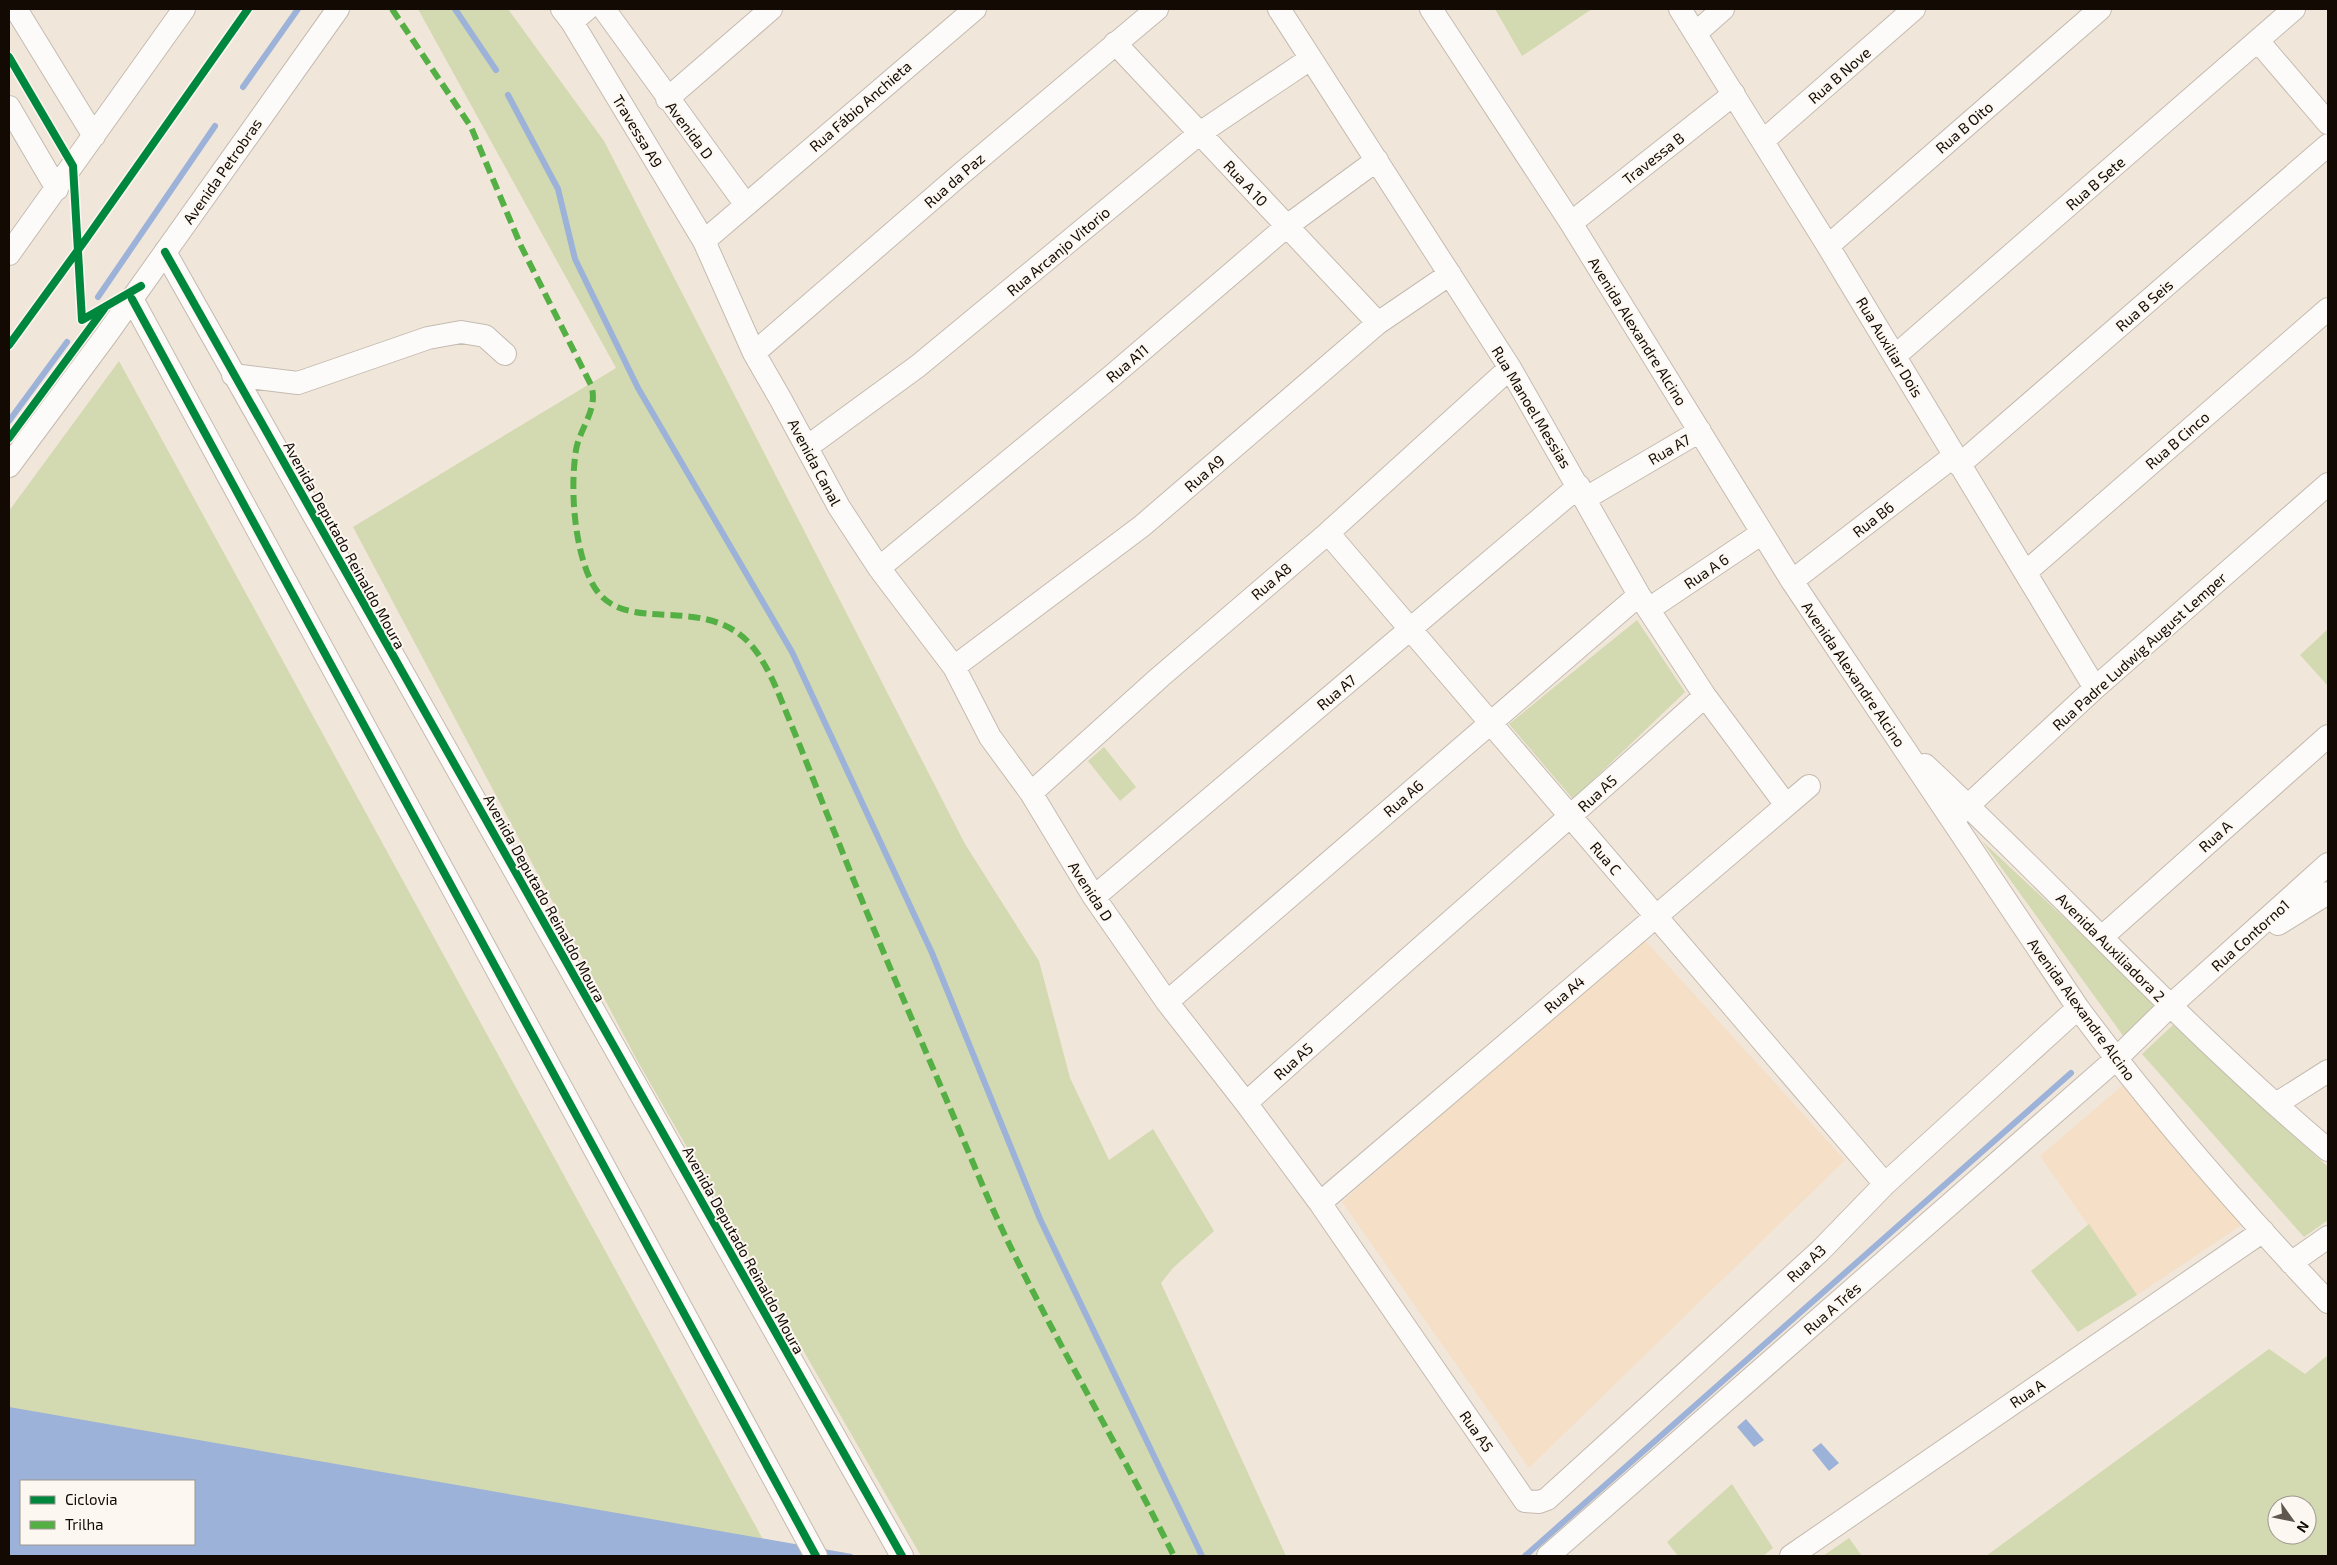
<svg xmlns="http://www.w3.org/2000/svg" width="2337" height="1565" font-family="'Exo 2',sans-serif">
  <style>
    .built { fill: #f5dfc7 }
    .green { fill: #d3d9b0; fill-rule: evenodd }
    .water { fill: #9cb2d8; fill-rule: evenodd }
    .lines { fill: none; stroke-linecap: round; stroke-linejoin: round }
    .stream { stroke: #9cb2d8; stroke-width: 6 }
    .minor-casing { stroke: #c4bbb0; stroke-width: 24 }
    .minor { stroke: #fdfbf9; stroke-width: 22 }
    .quiet { stroke: #54b044; stroke-width: 6; stroke-dasharray: 12 6; stroke-linecap: butt }
    .cycleway-casing { stroke: #fcf7f1; stroke-width: 11 }
    .cycleway { stroke: #00873e; stroke-width: 8 }
    .labels { text-anchor: middle; dominant-baseline: central; stroke-width: 4; stroke-linejoin: round; paint-order: stroke }
    .street-label { font-size: 15px; fill: #120a03; stroke: #fcf7f1 }
  </style>
  <rect width="100%" height="100%" fill="#f1e6da"/>
  <path class="built" d="M 1642,937 L 1845,1160 L 1529,1468 L 1342,1202 Z
    M 2123,1085 L 2243,1224 L 2137,1295 L 2040,1156 Z"/>
  <path class="green" d="M 418,9 L 508,9 L 604,141 L 965,844 L 1039,961 L 1070,1078 L 1109,1160 L 1153,1129 L 1214,1231 L 1173,1268 L 1161,1283 L 1286,1556 L 921,1556 L 637,1060 L 353,527 L 616,368 Z
    M 1495,9 L 1592,9 L 1522,56 Z
    M 119,361 L 772,1556 L 9,1556 L 9,511 ZM 21,1481 L 194,1481 L 194,1544 L 21,1544 Z
    M 1637,620 L 1685,692 L 1573,799 L 1509,724 Z
    M 2328,629 L 2328,686 L 2300,655 Z
    M 1104,747 L 1136,787 L 1120,801 L 1088,761 Z
    M 1982,841 L 2156,1004 L 2124,1037 Z
    M 2173,1025 L 2328,1167 L 2328,1220 L 2304,1237 L 2142,1054 Z
    M 2089,1224 L 2137,1295 L 2078,1332 L 2031,1271 Z
    M 2269,1349 L 2305,1374 L 2328,1355 L 2328,1556 L 1986,1556 ZM 2277,1505 L 2307,1505 L 2307,1535 L 2277,1535 Z
    M 1732,1484 L 1773,1548 L 1763,1556 L 1678,1556 L 1667,1542 Z
    M 1849,1538 L 1862,1556 L 1823,1556 Z"/>
  <path class="water" d="M 9,1407 L 852,1554 L 854,1556 L 9,1556 ZM 21,1481 L 194,1481 L 194,1544 L 21,1544 Z
    M 1746,1419 L 1764,1440 L 1754,1447 L 1737,1427 Z
    M 1821,1443 L 1839,1463 L 1829,1471 L 1812,1450 Z"/>
  <g class="lines">
    <path class="stream" d="M 455,9 L 496,70
      M 243,87 L 298,9
      M 508,95 L 558,189 L 575,259 L 638,388 L 792,652 L 932,953 L 1040,1219 L 1202,1556
      M 98,297 L 215,126
      M 9,421 L 67,342
      M 1525,1556 L 2071,1073"/>
    <defs>
      <path id="minor" d="M 16,9 L 94,136
        M 562,9 L 572,22 L 587,9
        M 604,9 L 746,205
        M 1279,9 L 1510,368 L 1639,595 L 1705,696 L 1786,805
        M 1431,9 L 1571,223 L 1792,581 L 2078,1008 C 2154,1111 2240,1209 2328,1302
        M 1680,9 L 1828,246 L 2095,688
        M 572,22 L 704,241 L 754,353 L 781,400 L 839,507 L 879,568 L 954,667 L 990,737 L 1031,793 L 1094,897 L 1167,1002 L 1246,1103 L 1320,1203 L 1525,1501 L 1539,1502 L 1547,1499 L 1820,1251 L 1885,1184 L 2078,1008
        M 1696,33 L 1723,9
        M 2258,41 L 2328,123
        M 1115,43 L 1378,323
        M 667,99 L 771,9
        M 9,107 L 57,189
        M 1763,141 L 1914,9
        M 1571,223 L 1734,94
        M 704,241 L 975,9
        M 1828,246 L 2100,9
        M 165,252 L 902,1556
        M 9,254 L 184,9
        M 132,299 L 816,1556
        M 754,353 L 962,173 L 1157,9
        M 1895,356 L 2294,9
        M 233,375 L 298,383 L 428,338 L 461,332 L 485,336 L 505,354
        M 807,447 L 918,366 L 1200,133 L 1310,59
        M 1959,465 L 2328,145
        M 9,466 L 107,334 L 338,9
        M 1586,498 L 1700,431
        M 1328,533 L 1885,1184
        M 879,568 L 1113,375 L 1287,226 L 1377,160
        M 2026,572 L 2328,309
        M 1792,581 L 1954,456
        M 1649,609 L 1762,533
        M 954,667 L 1142,526 L 1378,323 L 1450,274
        M 1925,765 C 2061,892 2186,1030 2328,1150
        M 1031,793 L 1160,677 L 1328,533 L 1510,368
        M 1958,815 L 2095,688 L 2328,484
        M 1094,897 L 1579,486
        M 2278,924 L 2328,893
        M 2102,937 L 2328,736
        M 1167,1002 L 1639,595
        M 1246,1103 C 1398,966 1553,833 1705,696
        M 2276,1104 L 2328,1071
        M 1320,1203 L 1809,786
        M 2291,1263 L 2328,1237
        M 1548,1556 L 2116,1059 L 2170,1006 L 2328,864
        M 1791,1556 L 2263,1231"/>
    </defs>
    <use href="#minor" class="minor-casing"/>
    <use href="#minor" class="minor"/>
    <path class="quiet" d="M 392,9 L 471,127 L 521,246 L 591,385 C 599,409 580,427 576,450 C 570,488 574,546 591,581 C 622,646 717,580 763,662 C 774,680 781,700 789,719 C 805,758 820,797 836,836 C 870,922 907,1008 944,1094 C 967,1147 988,1202 1014,1254 C 1064,1356 1123,1454 1174,1556"/>
    <defs>
      <path id="cycleway" d="M 9,57 L 73,166 L 82,320 L 141,286
        M 165,252 L 902,1556
        M 132,299 L 816,1556
        M 9,345 L 86,239 L 248,9
        M 9,438 L 104,309"/>
    </defs>
    <use href="#cycleway" class="cycleway-casing"/>
    <use href="#cycleway" class="cycleway"/>
  </g>
  <g class="labels">
    <g class="street-label">
      <text transform="translate(1839 75) rotate(-41)">Rua B Nove</text>
      <text transform="translate(860 106) rotate(-41)">Rua Fábio Anchieta</text>
      <text transform="translate(1964 127) rotate(-41)">Rua B Oito</text>
      <text transform="translate(690 130) rotate(53)">Avenida D</text>
      <text transform="translate(638 131) rotate(59)">Travessa A9</text>
      <text transform="translate(1653 158) rotate(-38)">Travessa B</text>
      <text transform="translate(222 171) rotate(-55)">Avenida Petrobras</text>
      <text transform="translate(954 180) rotate(-41)">Rua da Paz</text>
      <text transform="translate(1246 183) rotate(47)">Rua A 10</text>
      <text transform="translate(2095 183) rotate(-41)">Rua B Sete</text>
      <text transform="translate(1058 251) rotate(-40)">Rua Arcanjo Vitorio</text>
      <text transform="translate(2144 305) rotate(-41)">Rua B Seis</text>
      <text transform="translate(1638 331) rotate(58)">Avenida Alexandre Alcino</text>
      <text transform="translate(1890 347) rotate(59)">Rua Auxiliar Dois</text>
      <text transform="translate(1127 363) rotate(-40)">Rua A11</text>
      <text transform="translate(1532 407) rotate(59)">Rua Manoel Messias</text>
      <text transform="translate(2177 440) rotate(-41)">Rua B Cinco</text>
      <text transform="translate(1669 449) rotate(-30)">Rua A7</text>
      <text transform="translate(815 462) rotate(62)">Avenida Canal</text>
      <text transform="translate(1204 473) rotate(-41)">Rua A9</text>
      <text transform="translate(1873 519) rotate(-38)">Rua B6</text>
      <text transform="translate(345 545) rotate(61)">Avenida Deputado Reinaldo Moura</text>
      <text transform="translate(1706 571) rotate(-34)">Rua A 6</text>
      <text transform="translate(1271 581) rotate(-41)">Rua A8</text>
      <text transform="translate(2139 651) rotate(-42)">Rua Padre Ludwig August Lemper</text>
      <text transform="translate(1854 674) rotate(56)">Avenida Alexandre Alcino</text>
      <text transform="translate(1336 692) rotate(-40)">Rua A7</text>
      <text transform="translate(1597 793) rotate(-42)">Rua A5</text>
      <text transform="translate(1403 798) rotate(-41)">Rua A6</text>
      <text transform="translate(2215 836) rotate(-42)">Rua A</text>
      <text transform="translate(1606 858) rotate(49)">Rua C</text>
      <text transform="translate(1091 891) rotate(57)">Avenida D</text>
      <text transform="translate(545 898) rotate(61)">Avenida Deputado Reinaldo Moura</text>
      <text transform="translate(2250 935) rotate(-42)">Rua Contorno1</text>
      <text transform="translate(2111 947) rotate(45)">Avenida Auxiliadora 2</text>
      <text transform="translate(1564 994) rotate(-41)">Rua A4</text>
      <text transform="translate(2082 1009) rotate(54)">Avenida Alexandre Alcino</text>
      <text transform="translate(1293 1061) rotate(-42)">Rua A5</text>
      <text transform="translate(744 1250) rotate(61)">Avenida Deputado Reinaldo Moura</text>
      <text transform="translate(1806 1263) rotate(-43)">Rua A3</text>
      <text transform="translate(1832 1308) rotate(-41)">Rua A Três</text>
      <text transform="translate(2027 1393) rotate(-34)">Rua A</text>
      <text transform="translate(1477 1431) rotate(55)">Rua A5</text>
    </g>
  </g>
  <rect width="2337" height="1565" fill="none" stroke="#120a03" stroke-width="20"/>
  <rect x="20" y="1480" width="175" height="65" fill="#fcf7f1" stroke="#9e9892"/>
  <rect x="30" y="1496" width="25" height="8" fill="#00873e" stroke="#9e9892"/>
  <text x="65" y="1505" font-size="15" fill="#120a03">Ciclovia</text>
  <rect x="30" y="1521" width="25" height="8" fill="#54b044" stroke="#9e9892"/>
  <text x="65" y="1530" font-size="15" fill="#120a03">Trilha</text>
  <g transform="translate(2292 1520) rotate(123)"><circle r="24" fill="#fcf7f1" stroke="#9e9892"/>
  <path d="M0-4L9 19L0 12L-9 19Z" fill="#60574e"/>
  <text y="-8" font-size="14" font-weight="bold" text-anchor="middle" fill="#120a03">N</text>
  </g>
</svg>
